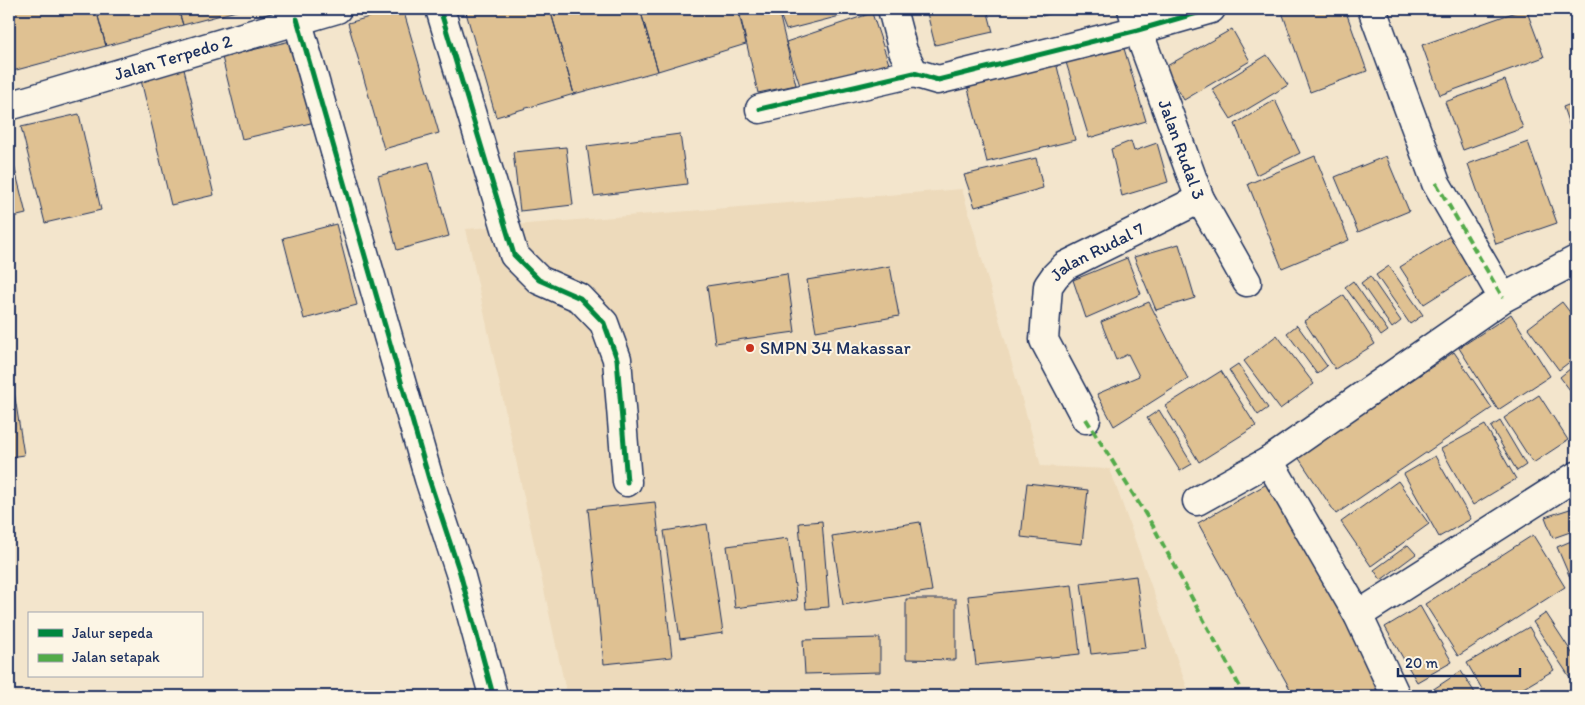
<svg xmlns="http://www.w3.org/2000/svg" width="1585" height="705" font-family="Itim,sans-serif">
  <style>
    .built { fill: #eddabb }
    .building { fill: #dfc192; stroke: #1b2f5e }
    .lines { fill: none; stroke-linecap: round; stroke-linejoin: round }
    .street-casing { stroke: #1b2f5e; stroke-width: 31 }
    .street { stroke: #fcf5e5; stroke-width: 28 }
    .quiet { stroke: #52ab49; stroke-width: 4; stroke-dasharray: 8 4; stroke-linecap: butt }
    .cycleway-casing { stroke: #fcf5e5; stroke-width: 8 }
    .cycleway { stroke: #00873e; stroke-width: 5 }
    .poi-dot { fill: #c8321e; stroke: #fcf5e5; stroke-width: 2 }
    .labels { text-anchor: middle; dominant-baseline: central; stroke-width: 4; stroke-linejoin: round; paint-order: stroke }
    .street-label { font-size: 18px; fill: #1b2f5e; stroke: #fcf5e5 }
    .poi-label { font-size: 18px; fill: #1b2f5e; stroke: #fcf5e5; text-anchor: start }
  </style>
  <rect width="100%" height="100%" fill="#f3e5cc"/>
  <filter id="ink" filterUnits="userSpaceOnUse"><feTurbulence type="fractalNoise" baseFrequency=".02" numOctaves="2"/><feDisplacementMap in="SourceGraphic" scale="10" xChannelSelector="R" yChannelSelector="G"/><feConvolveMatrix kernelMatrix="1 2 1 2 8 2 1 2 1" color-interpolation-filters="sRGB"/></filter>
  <g filter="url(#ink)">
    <path class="built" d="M 962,189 L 1041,466 L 1110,469 L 1190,696 L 567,696 L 466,229 Z"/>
    <path class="building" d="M 9,9 L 96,9 L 106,46 L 9,72 Z
      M 96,9 L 178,9 L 183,25 L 106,46 Z
      M 178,9 L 244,9 L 183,25 Z
      M 398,9 L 403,9 L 439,133 L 384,149 L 348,23 Z
      M 465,9 L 550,9 L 574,94 L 496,117 Z
      M 550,9 L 640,9 L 658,71 L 574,94 Z
      M 640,9 L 738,9 L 746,44 L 658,71 Z
      M 738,9 L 768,9 L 740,15 Z
      M 768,9 L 778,9 L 796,85 L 758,93 L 740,15 Z
      M 778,9 L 867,9 L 786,30 Z
      M 926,9 L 987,9 L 993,32 L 935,45 Z
      M 1040,9 L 1068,9 L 1042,16 Z
      M 1281,9 L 1345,9 L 1367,71 L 1310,92 Z
      M 1524,9 L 1526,9 L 1544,57 L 1440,95 L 1422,45 Z
      M 872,13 L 889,64 L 802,92 L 786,42 Z
      M 1232,29 L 1250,61 L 1184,100 L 1165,67 Z
      M 295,40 L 315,122 L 242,139 L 222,57 Z
      M 1122,42 L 1146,121 L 1089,138 L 1065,59 Z
      M 1267,55 L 1288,85 L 1231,119 L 1212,89 Z
      M 1055,58 L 1075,140 L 987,162 L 966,81 Z
      M 183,65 L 214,195 L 171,205 L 140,76 Z
      M 1505,80 L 1523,128 L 1463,150 L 1445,102 Z
      M 1275,100 L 1300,153 L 1256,175 L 1235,124 Z
      M 1576,102 L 1576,145 L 1563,107 Z
      M 79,114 L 101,210 L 45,223 L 21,127 Z
      M 680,134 L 687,184 L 594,196 L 587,146 Z
      M 1131,141 L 1134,151 L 1157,143 L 1168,182 L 1122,196 L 1111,149 Z
      M 1528,142 L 1557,223 L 1496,244 L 1468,164 Z
      M 9,145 L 26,214 L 9,218 Z
      M 566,147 L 573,205 L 520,211 L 513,152 Z
      M 1315,156 L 1349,240 L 1282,268 L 1248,184 Z
      M 1386,156 L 1409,211 L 1358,232 L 1335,177 Z
      M 1036,158 L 1043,188 L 975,207 L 964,175 Z
      M 429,162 L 449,236 L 397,250 L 378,176 Z
      M 336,224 L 357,305 L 304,319 L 283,238 Z
      M 1458,231 L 1481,268 L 1424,304 L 1400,267 Z
      M 1179,244 L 1195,298 L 1156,310 L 1134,257 Z
      M 1127,258 L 1141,294 L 1086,318 L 1073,280 Z
      M 890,266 L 899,316 L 816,331 L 807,280 Z
      M 1389,266 L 1423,315 L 1410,324 L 1376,275 Z
      M 787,274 L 795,332 L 715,343 L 707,286 Z
      M 1370,276 L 1401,321 L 1392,328 L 1361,283 Z
      M 1353,281 L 1388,331 L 1381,336 L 1345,287 Z
      M 1344,295 L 1375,344 L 1335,369 L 1304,321 Z
      M 1149,302 L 1188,379 L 1114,426 L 1097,394 L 1139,376 L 1128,354 L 1116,360 L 1101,322 Z
      M 1562,302 L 1576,320 L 1576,357 L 1559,370 L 1528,328 Z
      M 1511,314 L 1550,376 L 1498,410 L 1459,348 Z
      M 1297,325 L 1327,366 L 1317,374 L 1287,333 Z
      M 1277,335 L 1314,384 L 1280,409 L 1244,361 Z
      M 1454,352 L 1492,408 L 1336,514 L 1298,457 Z
      M 1238,364 L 1268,408 L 1258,415 L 1229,370 Z
      M 1576,364 L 1576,391 L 1573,394 L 1560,377 Z
      M 9,366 L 10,366 L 24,455 L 9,457 Z
      M 1221,371 L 1256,426 L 1199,462 L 1165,406 Z
      M 1539,395 L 1568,440 L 1533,463 L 1504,418 Z
      M 1159,410 L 1192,464 L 1180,471 L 1147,418 Z
      M 1500,421 L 1526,465 L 1517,471 L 1491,427 Z
      M 1485,425 L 1516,479 L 1473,505 L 1441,449 Z
      M 1435,456 L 1471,519 L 1439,537 L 1404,474 Z
      M 1272,481 L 1392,696 L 1294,696 L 1198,523 Z
      M 1398,481 L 1429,524 L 1371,566 L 1341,522 Z
      M 1027,483 L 1088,490 L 1082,544 L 1021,537 Z
      M 655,502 L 672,657 L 604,664 L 588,509 Z
      M 1576,507 L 1576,530 L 1553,538 L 1545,517 Z
      M 822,521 L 829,607 L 806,609 L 799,523 Z
      M 920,522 L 932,591 L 843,605 L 832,536 Z
      M 707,524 L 723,633 L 680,639 L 664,531 Z
      M 1533,535 L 1565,587 L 1458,656 L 1425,604 Z
      M 788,538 L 797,600 L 735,608 L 727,546 Z
      M 1576,539 L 1576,586 L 1574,587 L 1557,547 Z
      M 1408,545 L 1416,554 L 1381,580 L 1374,570 Z
      M 1136,576 L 1146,648 L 1091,654 L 1081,583 Z
      M 1072,585 L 1080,654 L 976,665 L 968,596 Z
      M 906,599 L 956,599 L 956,660 L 906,659 Z
      M 1420,606 L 1452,662 L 1417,682 L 1385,627 Z
      M 1546,613 L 1576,659 L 1576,675 L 1571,679 L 1533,622 Z
      M 1529,627 L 1554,670 L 1510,696 L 1486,696 L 1467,663 Z
      M 880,638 L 880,672 L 805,674 L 803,640 Z
      M 1461,671 L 1477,696 L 1423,696 Z"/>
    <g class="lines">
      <defs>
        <g id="street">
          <path d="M 440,9 L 514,255 L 539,280 L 580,298 L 604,323 L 617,359 L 627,482"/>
          <path d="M 892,9 L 903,51 L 914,73"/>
          <path id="s1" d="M 1132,9 L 1138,30 L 1200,199 L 1247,282"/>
          <path d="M 1372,9 L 1436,183 L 1503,298"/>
          <path d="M 297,19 L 429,479 L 460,573 L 493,695"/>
          <path id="s2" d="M 9,106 L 337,9"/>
          <path d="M 760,109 L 914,73 L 938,80 L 1138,30 L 1211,9"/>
          <path id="s3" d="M 1086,419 L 1044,340 L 1048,286 L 1055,276 L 1065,266 L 1200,199"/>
          <path d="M 1269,461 L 1358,615 L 1396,696"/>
          <path d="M 1197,501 L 1269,461 L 1503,298 L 1576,260"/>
          <path d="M 1358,615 L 1576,476"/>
        </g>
      </defs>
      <use href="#street" class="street-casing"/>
      <use href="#street" class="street"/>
      <path class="quiet" d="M 1436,183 L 1503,298
        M 1086,419 L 1153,526 L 1241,689"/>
      <defs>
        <path id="cycleway" d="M 440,9 L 514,255 L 539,280 L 580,298 L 604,323 L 617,359 L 627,482
          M 297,19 L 429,479 L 460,573 L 493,695
          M 760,109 L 914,73 L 938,80 L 1138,30 L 1211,9"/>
      </defs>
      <use href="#cycleway" class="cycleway-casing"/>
      <use href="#cycleway" class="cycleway"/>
    </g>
  </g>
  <circle class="poi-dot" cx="750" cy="348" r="5"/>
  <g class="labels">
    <g class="street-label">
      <text stroke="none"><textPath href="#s2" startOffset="171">Jalan Terpedo 2</textPath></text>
      <text stroke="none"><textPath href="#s1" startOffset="149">Jalan Rudal 3</textPath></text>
      <text stroke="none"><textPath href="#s3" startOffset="205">Jalan Rudal 7</textPath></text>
    </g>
    <g class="poi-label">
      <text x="760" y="348">SMPN 34 Makassar</text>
    </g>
  </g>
  <rect width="1585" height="705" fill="none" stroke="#fcf5e5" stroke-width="30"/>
  <rect x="15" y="15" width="1555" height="675" fill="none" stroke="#1b2f5e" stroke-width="2" filter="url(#ink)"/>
  <rect x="28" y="612" width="175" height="65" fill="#fcf5e5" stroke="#a2a6af"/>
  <rect x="38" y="629" width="25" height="8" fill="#00873e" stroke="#a2a6af"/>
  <text x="72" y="638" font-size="15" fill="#1b2f5e">Jalur sepeda</text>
  <rect x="38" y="654" width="25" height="8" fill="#52ab49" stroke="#a2a6af"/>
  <text x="72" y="662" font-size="15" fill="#1b2f5e">Jalan setapak</text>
  <path d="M1398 668v8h122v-8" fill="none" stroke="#1b2f5e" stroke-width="2.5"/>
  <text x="1405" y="668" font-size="15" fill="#1b2f5e" stroke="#fcf5e5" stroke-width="4" paint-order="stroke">20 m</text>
</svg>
